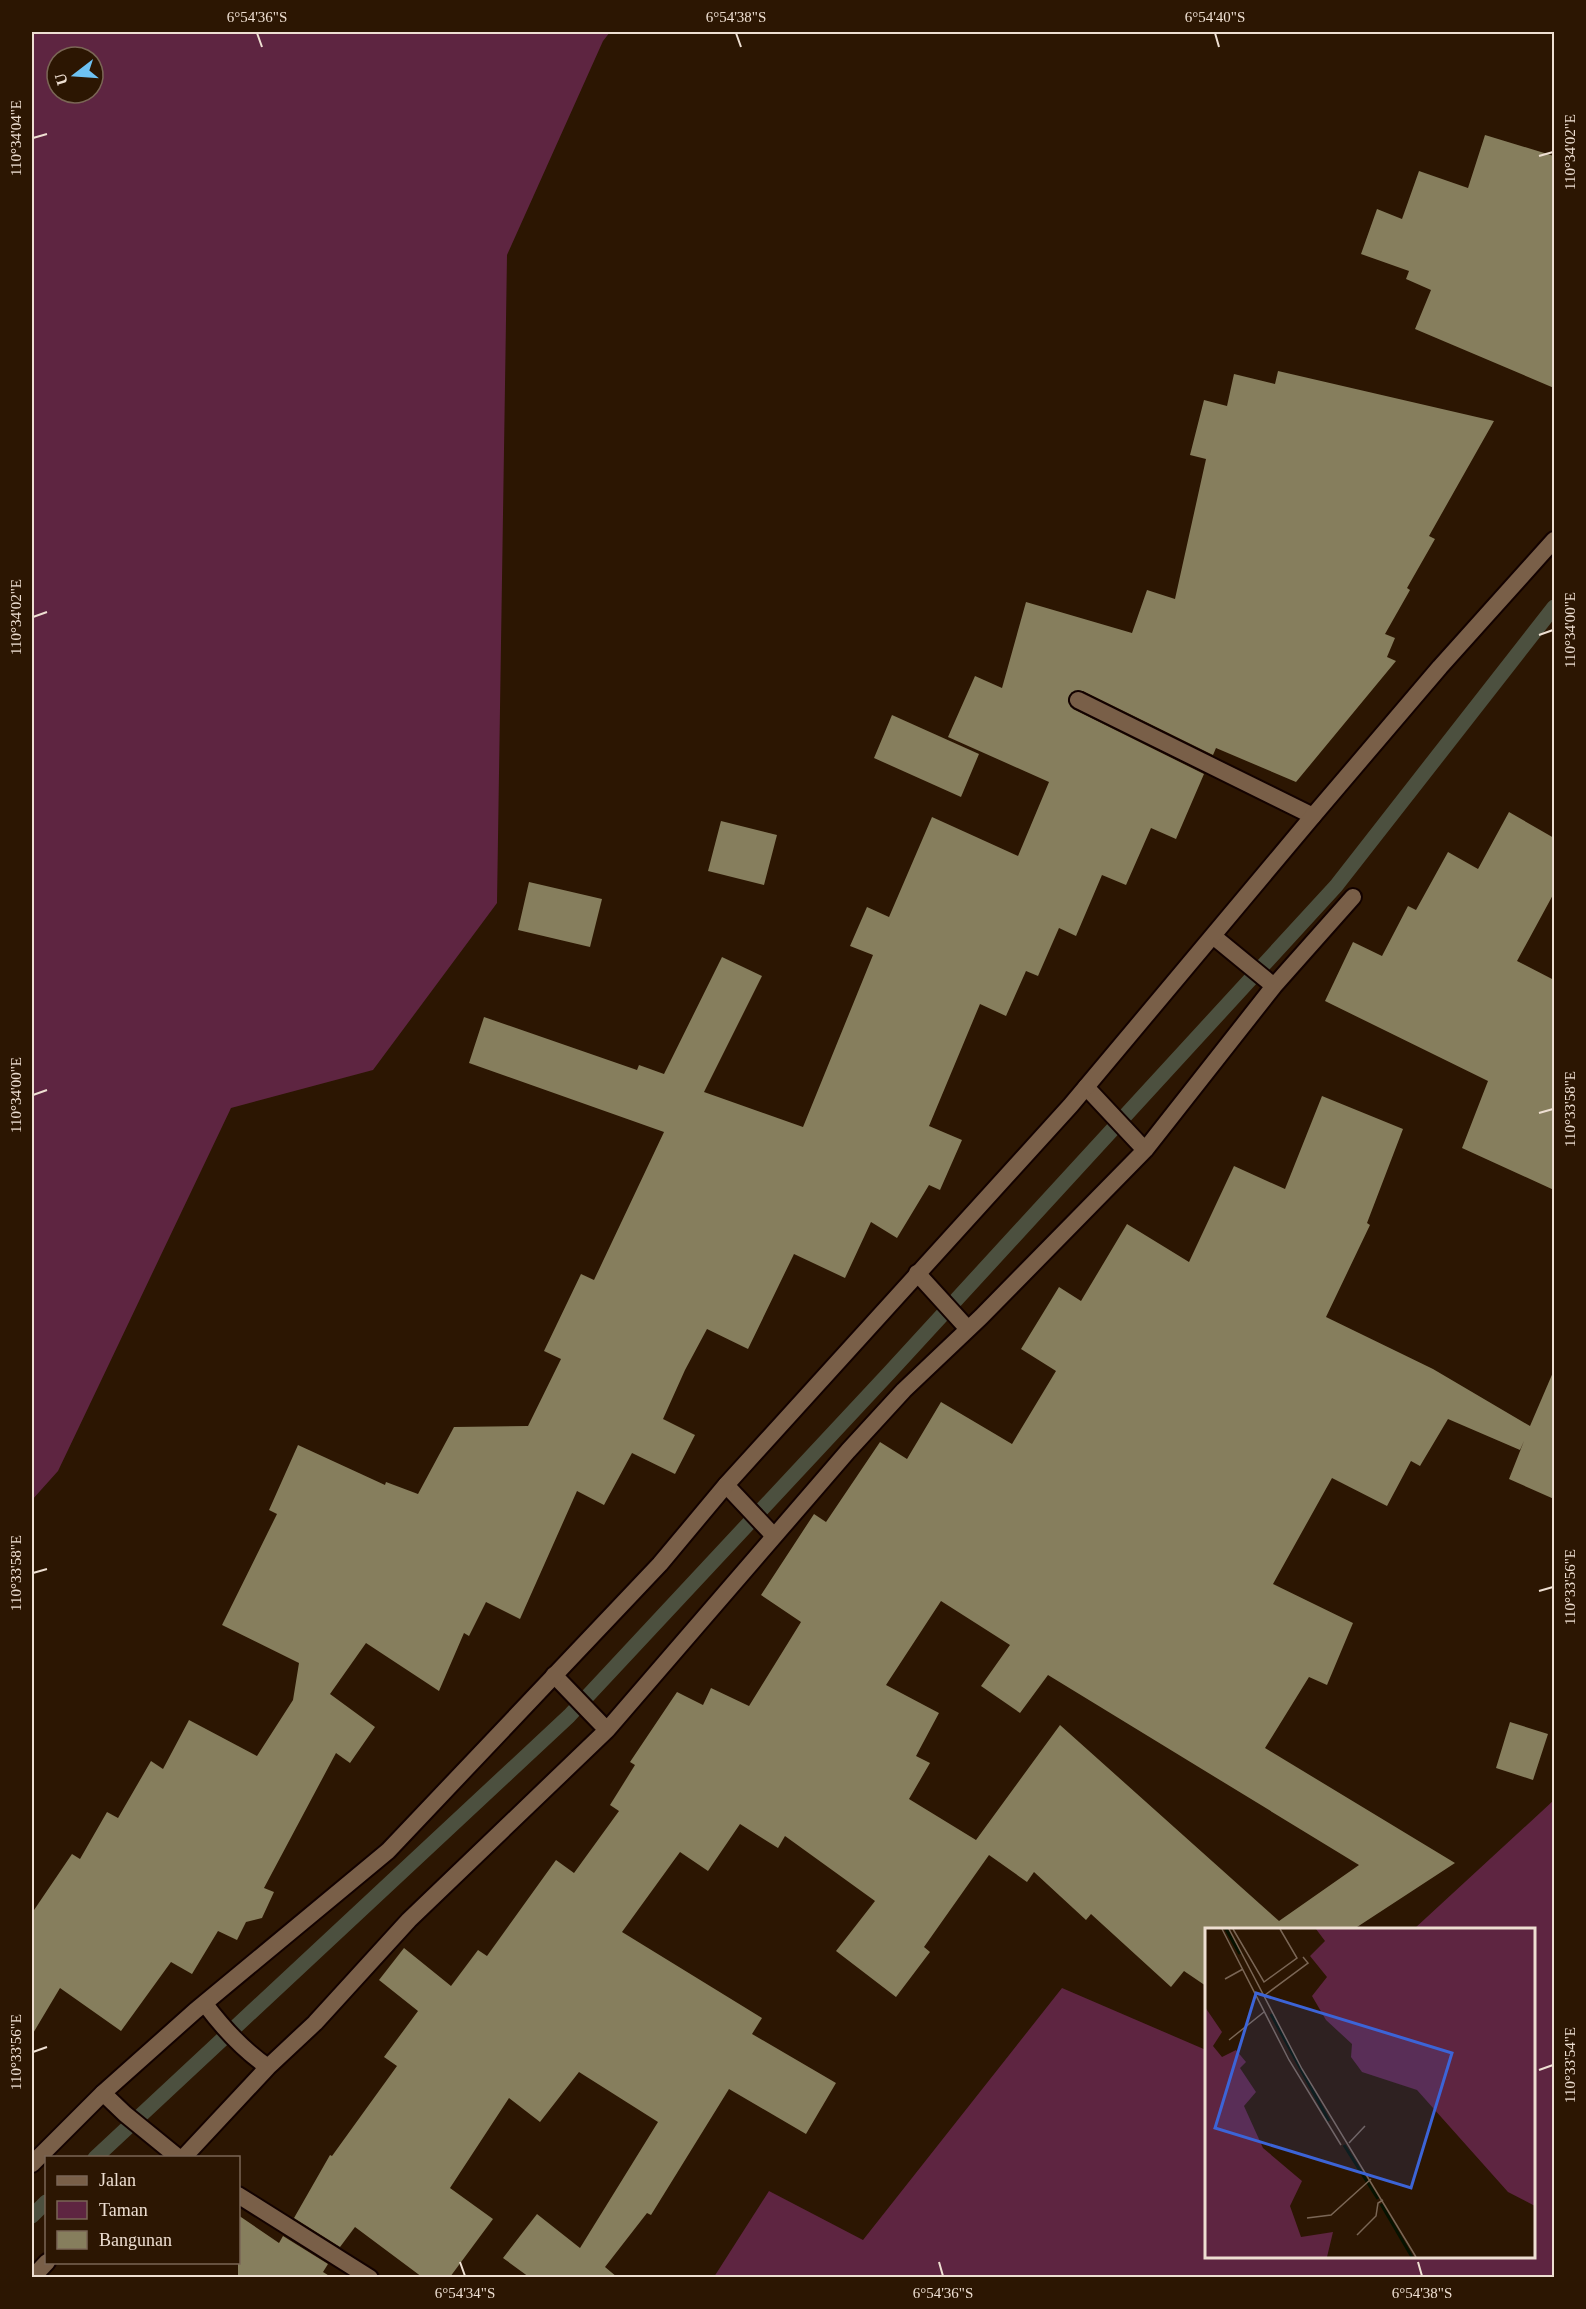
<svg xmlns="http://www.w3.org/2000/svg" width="1586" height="2309" font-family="'Times New Roman',serif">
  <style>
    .green { fill: #5e2541; fill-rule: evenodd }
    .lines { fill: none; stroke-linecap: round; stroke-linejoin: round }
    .stream { stroke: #4c503f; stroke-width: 15 }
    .building { fill: #867e5d; fill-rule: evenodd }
    .minor-casing { stroke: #130200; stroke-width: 20 }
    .tertiary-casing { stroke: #130200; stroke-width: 20 }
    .minor { stroke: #795f48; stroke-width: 16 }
    .tertiary { stroke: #795f48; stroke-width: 16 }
    .ticks { fill: none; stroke: #eedfd2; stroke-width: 2 }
    .inset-river { fill: none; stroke: #061200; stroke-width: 3 }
    .inset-road { fill: none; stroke: #7a6655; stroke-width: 1.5 }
    .view { fill: #3c64d7; fill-opacity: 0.15; stroke: #3c64d7; stroke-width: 3 }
    .inset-edge { fill: none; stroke: #eedfd2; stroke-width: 3 }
    .neatline { fill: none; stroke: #eedfd2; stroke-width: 2 }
    .ticks-label { font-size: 15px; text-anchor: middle; fill: #eedfd2 }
  </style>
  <rect width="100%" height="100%" fill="#2c1602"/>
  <path class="green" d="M 32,32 L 610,32 L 603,41 L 507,255 L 497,903 L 373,1070 L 231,1108 L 58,1471 L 32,1500 ZM 57,57 L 93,57 L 93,93 L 57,93 Z
    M 1554,1800 L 1554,2277 L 714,2277 L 769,2191 L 863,2240 L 1062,1988 L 1206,2050 L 1206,2256 L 1534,2256 L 1534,1930 L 1414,1929 Z"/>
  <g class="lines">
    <path class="stream" d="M 95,2158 L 569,1716 L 889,1373 L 1336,886 L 1554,607
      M 32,2216 L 46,2202"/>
  </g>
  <path class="building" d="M 1485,135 L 1554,156 L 1554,388 L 1415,329 L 1431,290 L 1406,279 L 1409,271 L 1361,254 L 1377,209 L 1402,219 L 1419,171 L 1468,188 Z
    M 1278,371 L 1494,421 L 1429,536 L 1435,539 L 1407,588 L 1410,590 L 1385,634 L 1395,638 L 1387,657 L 1396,661 L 1296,782 L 1216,748 L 1213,755 L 1083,691 L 1072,692 L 1068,701 L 1073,709 L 1204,774 L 1176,839 L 1151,828 L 1126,885 L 1102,875 L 1076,936 L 1059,928 L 1038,976 L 1026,971 L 1006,1016 L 980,1004 L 929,1126 L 962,1140 L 940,1190 L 929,1185 L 897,1238 L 871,1222 L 845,1278 L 794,1254 L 748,1349 L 707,1329 L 685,1370 L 663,1419 L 695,1435 L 675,1474 L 632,1453 L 604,1505 L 577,1491 L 520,1619 L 486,1602 L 469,1636 L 464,1633 L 439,1691 L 366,1643 L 330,1694 L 375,1727 L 350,1763 L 336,1753 L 264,1888 L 274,1892 L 262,1918 L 246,1922 L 237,1940 L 218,1931 L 192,1974 L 171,1962 L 121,2031 L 60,1988 L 32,2035 L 32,1913 L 72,1854 L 80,1859 L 107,1812 L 118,1818 L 151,1761 L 163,1769 L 189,1720 L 257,1756 L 293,1700 L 299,1663 L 222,1625 L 277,1514 L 269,1510 L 298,1445 L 385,1485 L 386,1482 L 418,1494 L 454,1427 L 528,1426 L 561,1359 L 544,1351 L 581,1274 L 594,1280 L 664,1132 L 469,1063 L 484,1017 L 637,1070 L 639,1065 L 664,1074 L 722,957 L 762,976 L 704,1092 L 803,1127 L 873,955 L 850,946 L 867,907 L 889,917 L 932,817 L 1018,856 L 1049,782 L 948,737 L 975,676 L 1002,688 L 1026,602 L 1132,633 L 1147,590 L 1175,599 L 1206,459 L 1190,455 L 1204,400 L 1227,406 L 1234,374 L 1275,384 Z
    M 892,715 L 979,754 L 961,797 L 874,758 Z
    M 1509,812 L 1554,838 L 1554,893 L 1517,961 L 1554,980 L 1554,1190 L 1462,1148 L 1488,1081 L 1325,1001 L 1353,942 L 1382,956 L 1408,906 L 1416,910 L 1448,852 L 1478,869 Z
    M 721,821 L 777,835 L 764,885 L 708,871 Z
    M 529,882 L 602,899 L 590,947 L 518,930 Z
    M 1322,1096 L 1403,1129 L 1367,1223 L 1370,1225 L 1326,1317 L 1433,1369 L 1530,1426 L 1554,1370 L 1554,1499 L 1509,1479 L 1524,1441 L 1520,1450 L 1448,1419 L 1420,1466 L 1411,1461 L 1387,1506 L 1332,1478 L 1273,1584 L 1353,1623 L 1327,1685 L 1309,1677 L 1265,1748 L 1455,1863 L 1354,1929 L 1206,1929 L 1206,1986 L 1184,1971 L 1171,1987 L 1091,1914 L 1086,1920 L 1034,1872 L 1027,1882 L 989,1855 L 924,1947 L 930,1952 L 896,1997 L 836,1951 L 875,1901 L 785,1836 L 778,1848 L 740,1824 L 708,1871 L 680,1852 L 622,1932 L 762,2018 L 752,2034 L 836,2083 L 806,2134 L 729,2089 L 651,2215 L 647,2213 L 605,2267 L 617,2277 L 529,2277 L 503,2258 L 537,2214 L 580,2248 L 658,2122 L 579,2072 L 540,2122 L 509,2098 L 450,2188 L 493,2219 L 450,2277 L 422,2277 L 355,2227 L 340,2247 L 294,2218 L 330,2155 L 332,2156 L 397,2066 L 384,2057 L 418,2011 L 379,1980 L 404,1948 L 451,1986 L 478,1950 L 487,1956 L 556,1860 L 574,1873 L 619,1811 L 610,1805 L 635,1765 L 630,1762 L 677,1692 L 703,1705 L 711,1688 L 749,1706 L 801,1622 L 761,1595 L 814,1514 L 826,1522 L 880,1442 L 907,1459 L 941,1402 L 1012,1444 L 1056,1371 L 1021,1349 L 1059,1287 L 1081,1301 L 1127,1224 L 1189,1262 L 1234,1166 L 1285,1189 ZM 941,1601 L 1010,1645 L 981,1686 L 1020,1713 L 1048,1675 L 1359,1865 L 1279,1921 L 1060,1725 L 976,1840 L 909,1799 L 930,1763 L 916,1756 L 939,1713 L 886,1685 Z
    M 1510,1722 L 1548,1734 L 1533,1780 L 1496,1768 Z
    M 238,2215 L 279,2243 L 283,2236 L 328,2264 L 323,2272 L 331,2277 L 238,2277 Z"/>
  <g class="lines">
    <defs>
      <path id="minor" d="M 1078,700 L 1313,816
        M 1213,936 L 1274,986
        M 1086,1087 L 1145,1150
        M 917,1273 L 968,1329
        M 726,1485 L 774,1536
        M 554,1675 L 607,1730
        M 205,2004 C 223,2028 243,2050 268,2067
        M 103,2093 L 125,2114 L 179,2158
        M 183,2158 L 268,2067 L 315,2023 L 409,1920 L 607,1730 L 848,1451 L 904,1390 L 981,1317 L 1145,1150 L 1274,986 L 1353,897
        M 238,2195 L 370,2278
        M 32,2278 L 47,2262"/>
      <path id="tertiary" d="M 32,2164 L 103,2093 L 195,2011 L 388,1851 L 660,1564 L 726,1485 L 1071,1105 L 1313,816 L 1440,667 L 1554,540"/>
    </defs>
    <use href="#minor" class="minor-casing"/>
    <use href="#tertiary" class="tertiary-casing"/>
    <use href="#minor" class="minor"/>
    <use href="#tertiary" class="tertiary"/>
  </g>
  <path class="ticks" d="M 257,33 L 262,47M 736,33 L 741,47M 1215,33 L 1219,47M 33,138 L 47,134M 1539,156 L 1553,152M 33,617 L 47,612M 1539,635 L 1553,630M 33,1095 L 47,1090M 1539,1113 L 1553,1109M 33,1573 L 47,1569M 1539,1591 L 1553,1587M 33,2052 L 47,2047M 1539,2070 L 1553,2065M 460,2262 L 465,2276M 939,2262 L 943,2276M 1418,2262 L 1422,2276"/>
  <g transform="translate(1205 1928)">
    <rect width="330" height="330" fill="#2c1602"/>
    <path d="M 111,1 L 330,1 L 330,278 L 303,264 L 212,162 L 157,144 L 146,129 L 147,116 L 121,92 L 107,68 L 122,49 L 105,28 L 120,13 ZM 0,79 L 17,104 L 8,118 L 17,129 L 31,122 L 41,134 L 35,140 L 51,164 L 39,178 L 58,220 L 97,253 L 85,278 L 96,309 L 128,304 L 122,329 L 0,329 Z" fill="#5e2541"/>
    <path class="inset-river" d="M 21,1 L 35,26M 66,86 L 124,193M 139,217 L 173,271M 176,276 L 207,329"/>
    <path class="inset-road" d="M 17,1 L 84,132 L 136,217M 24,1 L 97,141 L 211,329M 28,1 L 59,54 L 92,30 L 75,1M 20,51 L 38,41M 60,67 L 103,35 L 98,29M 24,112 L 59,84M 144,215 L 160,198M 102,290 L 126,287 L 166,251M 152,307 L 171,288 L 173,275 L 178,272"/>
    <path class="view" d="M 51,65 L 247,125 L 206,260 L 10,200 Z"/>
    <rect width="330" height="330" class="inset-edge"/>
  </g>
  <rect width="1586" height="2309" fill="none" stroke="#2c1602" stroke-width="66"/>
  <rect x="45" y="2156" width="195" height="108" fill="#2c1602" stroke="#7a6655" stroke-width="1.5"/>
  <rect x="57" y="2176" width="30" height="9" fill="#795f48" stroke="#7a6655" stroke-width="1.5"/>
  <text x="99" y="2186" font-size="18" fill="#eedfd2">Jalan</text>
  <rect x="57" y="2201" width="30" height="18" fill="#5e2541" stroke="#7a6655" stroke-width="1.5"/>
  <text x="99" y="2216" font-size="18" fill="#eedfd2">Taman</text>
  <rect x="57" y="2231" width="30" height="18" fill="#867e5d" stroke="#7a6655" stroke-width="1.5"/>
  <text x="99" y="2246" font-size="18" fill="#eedfd2">Bangunan</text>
  <g transform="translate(75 75) rotate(253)"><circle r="28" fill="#2c1602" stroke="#7a6655" stroke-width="1.5"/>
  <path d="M0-4.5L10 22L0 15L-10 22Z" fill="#6ec2f3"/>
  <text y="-9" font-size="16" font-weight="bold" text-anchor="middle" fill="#eedfd2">U</text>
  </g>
  <rect x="33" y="33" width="1520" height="2243" class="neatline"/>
  <g class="ticks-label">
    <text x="257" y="22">6°54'36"S</text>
    <text x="736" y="22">6°54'38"S</text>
    <text x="1215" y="22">6°54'40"S</text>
    <text transform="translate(16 138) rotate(-90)" y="5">110°34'04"E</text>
    <text transform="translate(1570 152) rotate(-90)" y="5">110°34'02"E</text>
    <text transform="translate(16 617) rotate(-90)" y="5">110°34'02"E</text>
    <text transform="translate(1570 630) rotate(-90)" y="5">110°34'00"E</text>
    <text transform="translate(16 1095) rotate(-90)" y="5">110°34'00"E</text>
    <text transform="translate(1570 1109) rotate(-90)" y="5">110°33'58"E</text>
    <text transform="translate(16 1573) rotate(-90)" y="5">110°33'58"E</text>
    <text transform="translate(1570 1587) rotate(-90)" y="5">110°33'56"E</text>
    <text transform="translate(16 2052) rotate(-90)" y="5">110°33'56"E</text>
    <text transform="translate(1570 2065) rotate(-90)" y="5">110°33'54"E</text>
    <text x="465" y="2298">6°54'34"S</text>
    <text x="943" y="2298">6°54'36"S</text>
    <text x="1422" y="2298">6°54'38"S</text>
  </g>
</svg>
